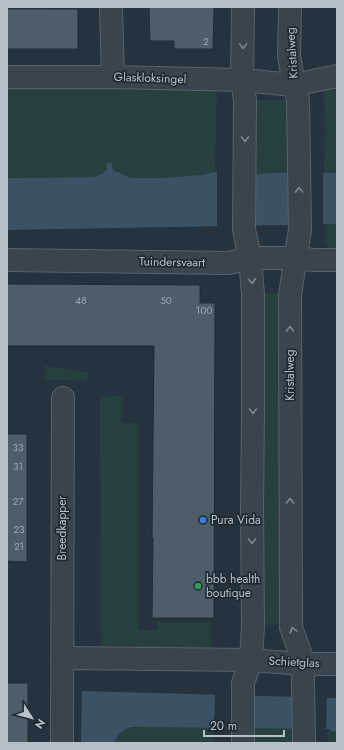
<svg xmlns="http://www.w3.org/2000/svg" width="344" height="750" font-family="Jost,sans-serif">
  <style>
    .green { fill: #273f3e }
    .water { fill: #3a5264 }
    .pier { fill: #25333e }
    .building { fill: #4e5e69; stroke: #202c35 }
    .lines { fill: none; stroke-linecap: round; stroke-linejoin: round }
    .minor-casing { stroke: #57636c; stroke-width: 24 }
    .minor { stroke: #39454e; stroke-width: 22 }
    .oneway { stroke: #7d8992 }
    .shop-dot { fill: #3f7fe0; stroke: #1e2a33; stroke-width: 1.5 }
    .leisure-dot { fill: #2e9e5b; stroke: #1e2a33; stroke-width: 1.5 }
    .labels { text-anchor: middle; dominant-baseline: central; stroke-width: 3.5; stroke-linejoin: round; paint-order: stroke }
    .number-label { font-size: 10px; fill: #9ba8b1 }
    .street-label { font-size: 12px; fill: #b5c0c9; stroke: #1e2a33 }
    .poi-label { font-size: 12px; fill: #b5c0c9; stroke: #1e2a33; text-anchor: start }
  </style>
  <rect width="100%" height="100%" fill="#25333e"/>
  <path class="green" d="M 7,7 L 78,7 L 78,8 L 7,9 Z
    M 217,86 L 215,172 L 201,175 L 164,178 L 131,178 L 113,170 L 112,163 C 107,170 102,174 94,177 L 7,178 L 7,89 Z
    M 324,88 L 337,88 L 337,173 L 324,172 L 325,129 Z
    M 254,100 L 290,100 L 290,172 L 254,174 Z
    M 325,224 L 337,224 L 337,248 L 330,248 L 326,245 Z
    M 260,293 L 285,293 L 284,625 L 261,624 Z
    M 45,366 L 88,372 L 87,381 L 45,380 Z
    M 124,396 L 121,422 L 139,423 L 139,630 L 157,630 L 157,622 L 211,622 L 211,649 L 101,646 L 100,397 Z
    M 132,727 L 214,728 L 214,741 L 216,742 L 216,743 L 114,743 C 117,735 123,729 132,727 Z
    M 252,728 L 294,728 L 293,743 L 252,743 Z
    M 327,731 L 337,731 L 337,743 L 328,743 Z"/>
  <path class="water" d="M 107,163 L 112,163 L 113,170 L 131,178 L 164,178 L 201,175 L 215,172 L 254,174 L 290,172 L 337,173 L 337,224 L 7,230 L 7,178 L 94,177 L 101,174 L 107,170 Z
    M 82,691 L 337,698 L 337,731 L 330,731 L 330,729 L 132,727 C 123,729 117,735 114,743 L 81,743 Z"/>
  <path class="pier" d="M 217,170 L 254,172 L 254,228 L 217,228 Z
    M 291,170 L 323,170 L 323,226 L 291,227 Z
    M 215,693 L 252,694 L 252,730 L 214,730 Z
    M 294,695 L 327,696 L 326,731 L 293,730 Z"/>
  <path class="building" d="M 149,7 L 214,7 L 213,49 L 174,49 L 174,41 L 150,41 Z
    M 7,9 L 78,9 L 78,49 L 7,49 Z
    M 7,284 L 200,285 L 200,303 L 215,303 L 214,618 L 152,618 L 153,538 L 152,538 L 154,346 L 7,346 Z
    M 7,434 L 27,434 L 27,562 L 7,561 Z
    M 7,683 L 28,683 L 28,743 L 7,743 Z"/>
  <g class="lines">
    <defs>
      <path id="minor" d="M 111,7 L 113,77
        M 290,7 L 289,56 L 294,85 L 298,100 L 300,229 L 290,295 L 291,627 L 304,664 L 303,681 L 304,743
        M 7,77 L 113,77 L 242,80 L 294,85 L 337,76
        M 7,260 L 229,263 L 250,258 L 296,258 L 314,260 L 337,260
        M 62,658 L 251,660 L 304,664 L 337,664
        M 62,743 L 63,398
        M 243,743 L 243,683 L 251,660 L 253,626 L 252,508 L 253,411 L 253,295 L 250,258 L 244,229 L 245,100 L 242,80 L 243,7"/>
    </defs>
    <use href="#minor" class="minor-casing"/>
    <use href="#minor" class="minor"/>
  </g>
  <defs><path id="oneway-chevron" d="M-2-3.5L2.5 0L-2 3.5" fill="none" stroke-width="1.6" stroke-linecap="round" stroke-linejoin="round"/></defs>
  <g class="oneway">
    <use href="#oneway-chevron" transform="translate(243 46) rotate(90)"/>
    <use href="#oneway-chevron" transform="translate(245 139) rotate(90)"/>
    <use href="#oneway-chevron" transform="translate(299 190) rotate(-91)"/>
    <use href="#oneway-chevron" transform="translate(252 281) rotate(85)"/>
    <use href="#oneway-chevron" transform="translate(290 329) rotate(-90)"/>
    <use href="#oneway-chevron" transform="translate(253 411) rotate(90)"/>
    <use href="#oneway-chevron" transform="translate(290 501) rotate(-90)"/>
    <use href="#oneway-chevron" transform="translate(252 541) rotate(89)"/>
    <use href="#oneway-chevron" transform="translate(293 630) rotate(-105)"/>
  </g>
  <circle class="shop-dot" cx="203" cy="520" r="4"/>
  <circle class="leisure-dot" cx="198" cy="586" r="4"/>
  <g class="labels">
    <g class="number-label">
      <text x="206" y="41">2</text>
      <text x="81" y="300">48</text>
      <text x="166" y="300">50</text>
      <text x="204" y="310">100</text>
      <text x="18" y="447">33</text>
      <text x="18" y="466">31</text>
      <text x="18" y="501">27</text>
      <text x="19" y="529">23</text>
      <text x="19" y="546">21</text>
    </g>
    <g class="street-label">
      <text transform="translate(292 53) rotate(-94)">Kristalweg</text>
      <text transform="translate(150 78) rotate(2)">Glaskloksingel</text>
      <text transform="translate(172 262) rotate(1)">Tuindersvaart</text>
      <text transform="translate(290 375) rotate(-90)">Kristalweg</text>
      <text transform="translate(62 528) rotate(-90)">Breedkapper</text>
      <text transform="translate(294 662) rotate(3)">Schietglas</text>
    </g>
    <g class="poi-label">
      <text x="211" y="520">Pura Vida</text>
      <text x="206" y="579">bbb health<tspan x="206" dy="14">boutique</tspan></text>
    </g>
  </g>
  <rect width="344" height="750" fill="none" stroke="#b5c0c9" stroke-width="16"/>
  <g transform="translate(32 718) rotate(126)" stroke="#1e2a33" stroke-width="3" paint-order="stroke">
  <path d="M0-3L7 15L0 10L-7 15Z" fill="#b5c0c9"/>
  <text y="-6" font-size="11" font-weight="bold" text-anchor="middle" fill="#b5c0c9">N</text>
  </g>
  <path d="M204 730v6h80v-6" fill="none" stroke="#b5c0c9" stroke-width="2"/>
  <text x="210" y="730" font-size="12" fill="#b5c0c9" stroke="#1e2a33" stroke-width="3" paint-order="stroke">20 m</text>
</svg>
